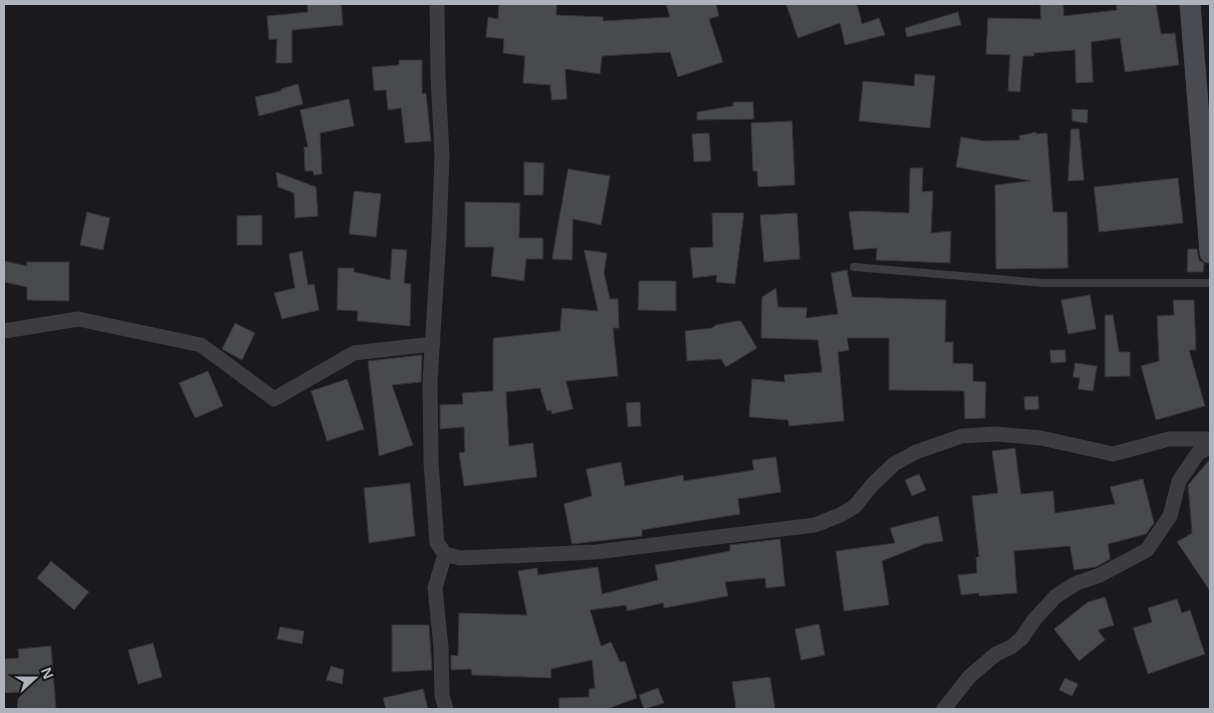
<svg xmlns="http://www.w3.org/2000/svg" width="1214" height="713" font-family="'Open Sans',sans-serif">
  <style>
    .building { fill: #494a4e; stroke: #353538 }
    .lines { fill: none; stroke-linecap: round; stroke-linejoin: round }
    .service { stroke: #3c3c41; stroke-width: 8 }
    .minor { stroke: #3c3c41; stroke-width: 15 }
    .secondary { stroke: #4a4b51; stroke-width: 21 }
  </style>
  <rect width="100%" height="100%" fill="#1a1a1c"/>
  <path class="building" d="M 307,4 L 341,4 L 343,25 L 292,30 L 292,63 L 276,63 L 277,39 L 269,40 L 267,16 L 308,12 Z
    M 499,4 L 557,4 L 556,15 L 603,17 L 603,21 L 670,17 L 666,4 L 716,4 L 719,16 L 709,19 L 723,62 L 678,77 L 670,52 L 602,56 L 600,74 L 565,69 L 567,99 L 552,100 L 550,85 L 523,83 L 525,56 L 503,53 L 504,39 L 486,37 L 488,17 L 498,19 Z
    M 786,4 L 857,4 L 862,24 L 879,18 L 885,35 L 845,45 L 840,23 L 798,38 Z
    M 1040,4 L 1063,4 L 1064,16 L 1117,10 L 1116,5 L 1156,4 L 1161,34 L 1175,33 L 1179,65 L 1125,72 L 1120,38 L 1091,42 L 1093,82 L 1076,83 L 1075,50 L 1034,53 L 1034,56 L 1023,56 L 1020,92 L 1008,91 L 1010,55 L 986,54 L 988,18 L 1041,19 Z
    M 958,12 L 961,25 L 907,37 L 905,28 Z
    M 399,60 L 422,60 L 422,94 L 426,93 L 431,141 L 405,143 L 401,108 L 388,110 L 386,90 L 374,91 L 372,67 L 399,65 Z
    M 915,74 L 935,76 L 930,128 L 859,121 L 863,81 L 914,86 Z
    M 298,84 L 303,104 L 259,116 L 255,97 L 281,91 L 281,89 Z
    M 349,99 L 354,126 L 320,133 L 322,174 L 314,175 L 313,171 L 305,171 L 304,147 L 308,147 L 300,110 Z
    M 733,102 L 753,102 L 754,119 L 697,120 L 697,112 L 733,106 Z
    M 1072,109 L 1088,110 L 1087,123 L 1072,121 Z
    M 792,121 L 795,185 L 758,187 L 757,171 L 753,171 L 751,123 Z
    M 1071,129 L 1079,129 L 1084,180 L 1068,181 Z
    M 1036,132 L 1036,134 L 1047,133 L 1053,212 L 1067,212 L 1068,268 L 996,269 L 995,185 L 1031,181 L 956,167 L 961,137 L 984,141 L 1020,140 L 1019,136 Z
    M 709,133 L 711,161 L 694,162 L 692,134 Z
    M 524,162 L 544,163 L 543,195 L 524,195 Z
    M 910,168 L 923,168 L 922,192 L 933,191 L 931,233 L 951,231 L 950,263 L 876,260 L 877,248 L 854,250 L 849,212 L 861,211 L 909,213 Z
    M 568,169 L 610,176 L 601,225 L 573,219 L 572,260 L 552,259 Z
    M 276,172 L 316,187 L 318,216 L 295,218 L 294,193 L 278,187 Z
    M 1178,178 L 1183,223 L 1099,232 L 1094,187 Z
    M 354,191 L 381,194 L 376,237 L 349,234 Z
    M 465,202 L 520,203 L 519,238 L 543,238 L 543,259 L 526,259 L 524,281 L 491,276 L 494,247 L 465,247 Z
    M 87,212 L 110,218 L 103,250 L 80,245 Z
    M 712,213 L 744,213 L 735,284 L 716,282 L 717,275 L 693,278 L 690,248 L 713,247 Z
    M 797,213 L 800,259 L 764,262 L 760,215 Z
    M 262,215 L 262,245 L 237,245 L 237,216 Z
    M 392,249 L 407,250 L 404,283 L 411,284 L 410,326 L 357,321 L 358,311 L 337,310 L 338,268 L 354,268 L 354,272 L 390,280 Z
    M 1188,249 L 1197,249 L 1199,260 L 1204,263 L 1203,272 L 1187,272 Z
    M 584,250 L 607,253 L 604,273 L 610,299 L 618,299 L 619,328 L 613,328 L 618,376 L 566,381 L 573,409 L 552,414 L 551,410 L 547,411 L 540,388 L 506,392 L 509,446 L 533,443 L 537,477 L 464,486 L 459,453 L 465,452 L 464,427 L 440,429 L 440,405 L 463,404 L 462,393 L 493,391 L 493,342 L 494,338 L 560,331 L 562,308 L 598,311 Z
    M 302,251 L 308,285 L 314,284 L 319,310 L 282,319 L 274,293 L 295,288 L 289,254 Z
    M 4,261 L 27,266 L 27,262 L 69,262 L 69,301 L 27,300 L 27,287 L 4,282 Z
    M 847,270 L 852,297 L 946,300 L 945,342 L 953,342 L 953,363 L 973,364 L 973,381 L 986,382 L 985,418 L 965,419 L 964,391 L 889,390 L 889,338 L 847,338 L 849,350 L 838,352 L 844,421 L 789,426 L 788,420 L 749,417 L 752,379 L 785,382 L 784,375 L 822,372 L 818,340 L 761,338 L 762,297 L 776,288 L 778,307 L 807,308 L 806,318 L 838,314 L 831,273 Z
    M 639,281 L 676,281 L 676,311 L 638,310 Z
    M 1090,295 L 1096,329 L 1068,334 L 1061,300 Z
    M 1173,300 L 1194,300 L 1196,350 L 1189,350 L 1205,406 L 1156,420 L 1141,366 L 1159,361 L 1157,316 L 1174,315 Z
    M 1105,315 L 1113,315 L 1119,352 L 1130,352 L 1130,376 L 1105,377 Z
    M 737,321 L 741,321 L 757,348 L 726,367 L 721,359 L 687,361 L 685,331 L 712,328 L 716,325 Z
    M 235,323 L 255,333 L 242,360 L 222,349 Z
    M 1050,350 L 1065,350 L 1066,362 L 1051,363 Z
    M 422,355 L 421,382 L 392,385 L 413,445 L 379,456 L 368,361 Z
    M 1075,363 L 1097,366 L 1093,391 L 1078,389 L 1080,378 L 1073,377 Z
    M 208,371 L 223,406 L 195,418 L 179,383 Z
    M 347,379 L 364,429 L 327,441 L 311,391 Z
    M 1038,396 L 1039,409 L 1025,410 L 1024,397 Z
    M 640,402 L 641,426 L 628,427 L 626,403 Z
    M 1015,448 L 1021,494 L 1053,491 L 1055,513 L 1115,504 L 1110,487 L 1143,479 L 1154,523 L 1146,534 L 1108,544 L 1110,559 L 1096,567 L 1074,570 L 1070,546 L 1014,551 L 1017,593 L 979,596 L 979,593 L 961,595 L 958,575 L 977,573 L 976,557 L 979,557 L 972,496 L 998,493 L 992,451 Z
    M 776,457 L 781,492 L 738,499 L 740,514 L 642,530 L 642,536 L 572,544 L 564,504 L 592,496 L 586,469 L 621,462 L 625,486 L 683,475 L 684,481 L 754,470 L 752,460 Z
    M 1210,459 L 1210,591 L 1177,542 L 1192,533 L 1188,485 Z
    M 919,474 L 926,490 L 912,496 L 905,480 Z
    M 410,483 L 415,536 L 369,543 L 364,488 Z
    M 938,516 L 943,541 L 925,544 L 882,561 L 889,605 L 844,611 L 836,551 L 895,543 L 890,528 Z
    M 780,539 L 785,586 L 766,588 L 765,578 L 725,582 L 728,596 L 664,608 L 663,603 L 627,611 L 626,605 L 590,610 L 601,646 L 611,642 L 620,662 L 625,661 L 637,698 L 607,709 L 559,709 L 559,698 L 589,697 L 589,689 L 595,688 L 592,660 L 551,669 L 551,678 L 472,675 L 471,669 L 451,670 L 451,655 L 458,656 L 459,613 L 527,615 L 518,571 L 537,568 L 538,575 L 598,567 L 602,594 L 658,580 L 655,565 L 730,551 L 730,545 Z
    M 51,561 L 89,592 L 74,610 L 37,578 Z
    M 1105,597 L 1114,625 L 1098,630 L 1105,640 L 1079,661 L 1054,629 L 1088,602 Z
    M 1177,599 L 1182,613 L 1190,610 L 1205,654 L 1148,674 L 1133,628 L 1152,622 L 1148,608 Z
    M 819,624 L 825,655 L 801,660 L 795,629 Z
    M 392,625 L 429,625 L 432,670 L 392,672 Z
    M 280,627 L 304,631 L 302,644 L 277,639 Z
    M 153,643 L 162,677 L 138,684 L 128,650 Z
    M 51,646 L 56,709 L 17,709 L 19,692 L 4,693 L 4,659 L 19,658 L 18,649 Z
    M 331,666 L 344,670 L 342,684 L 326,680 Z
    M 770,677 L 775,709 L 736,709 L 732,682 Z
    M 1065,678 L 1078,684 L 1072,696 L 1059,690 Z
    M 658,688 L 664,703 L 644,709 L 639,695 Z
    M 423,689 L 428,709 L 386,709 L 383,698 Z"/>
  <g class="lines">
    <path class="service" d="M 854,267 L 1044,283 L 1210,283"/>
    <path class="minor" d="M 437,4 L 438,76 L 442,156 L 439,236 L 430,382 L 431,462 L 437,543 L 445,554 L 460,558 L 596,552 L 815,525 L 840,515 L 855,506 L 873,484 L 894,464 L 916,452 L 962,436 L 996,434 L 1041,438 L 1113,454 L 1169,439 L 1210,439
      M 4,331 L 78,319 L 201,345 L 274,399 L 354,353 L 433,344
      M 445,554 L 435,588 L 441,648 L 442,696 L 446,709
      M 944,709 L 969,677 L 996,654 L 1011,647 L 1022,638 L 1034,620 L 1056,596 L 1077,583 L 1100,575 L 1147,550 L 1170,516 L 1179,481 L 1198,453 L 1210,447"/>
    <path class="secondary" d="M 1190,4 L 1210,253"/>
  </g>
  <rect width="1214" height="713" fill="none" stroke="#aeb2ba" stroke-width="10"/>
  <g transform="translate(35 678) rotate(69)" stroke="#151517" stroke-width="4" paint-order="stroke">
  <path d="M0-4L9 19L0 12L-9 19Z" fill="#aeb2ba"/>
  <text y="-8" font-size="14" font-weight="bold" text-anchor="middle" fill="#aeb2ba">N</text>
  </g>
</svg>
